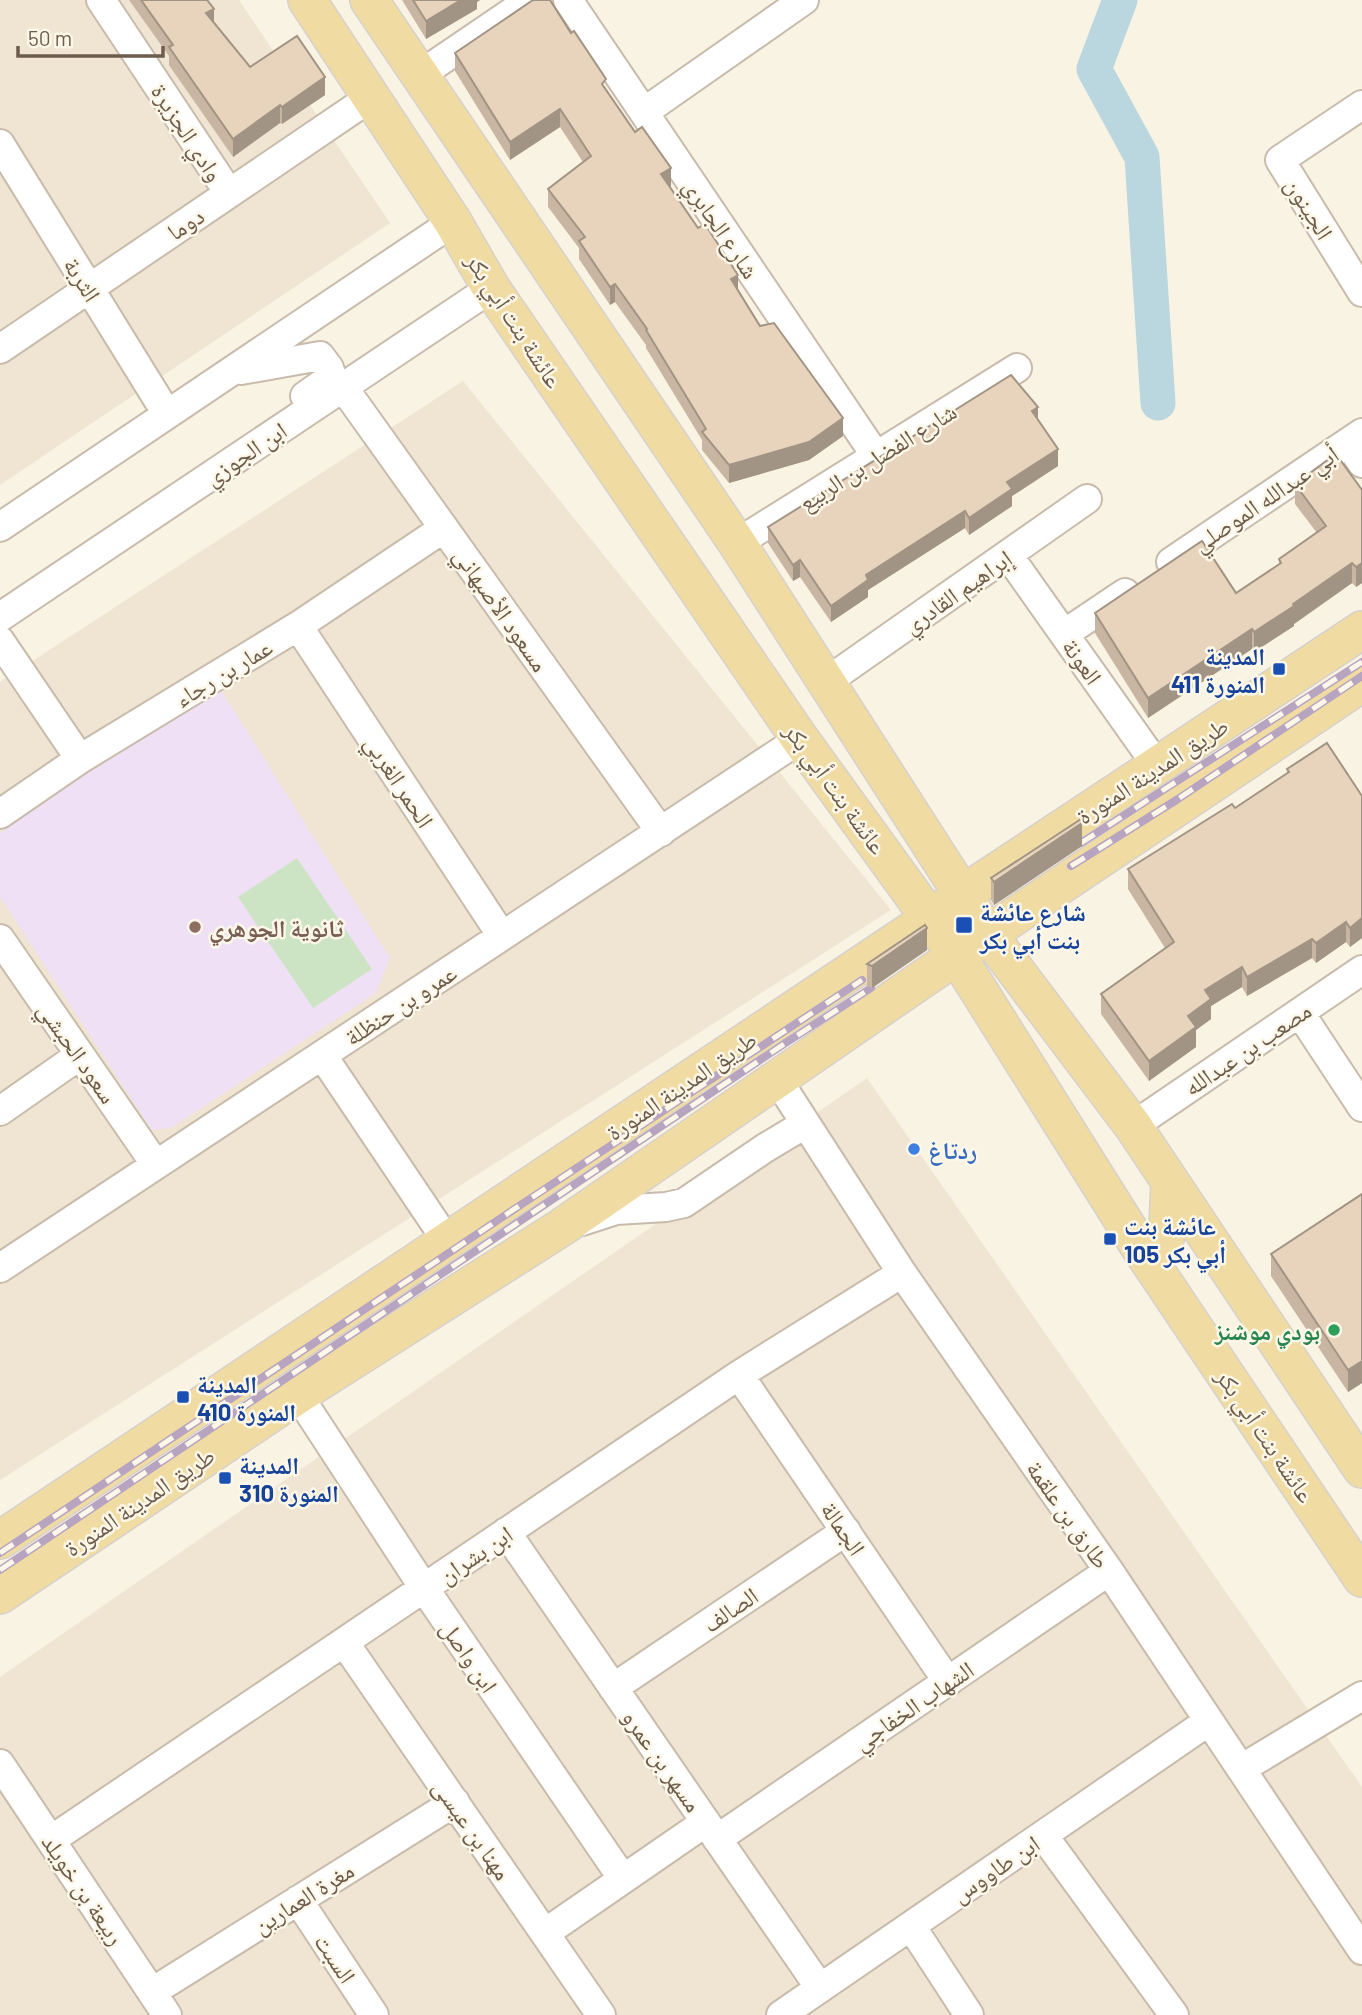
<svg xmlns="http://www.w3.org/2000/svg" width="1362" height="2015" font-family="Barlow,'Noto Naskh Arabic',sans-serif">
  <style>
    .residential { fill: #efe5d2 }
    .education { fill: #efe0f5 }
    .pitch { fill: #cde4c4 }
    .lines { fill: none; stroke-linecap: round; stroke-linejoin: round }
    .river { stroke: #bad6df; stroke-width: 35 }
    .minor-casing { stroke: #c8bbab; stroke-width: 32 }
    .major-casing { stroke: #d6d1cd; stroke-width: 40 }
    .minor { stroke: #fff; stroke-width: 28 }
    .major { stroke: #f0dca3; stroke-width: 37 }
    .rail-casing { stroke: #b6a4c0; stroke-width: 8 }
    .rail { stroke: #fcf7e8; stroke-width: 5; stroke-dasharray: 16; stroke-linecap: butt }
    .wall { fill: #c8b5a2 }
    .shaded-wall { fill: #a29484 }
    .building { fill: #e8d3bc; stroke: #a29484; stroke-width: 2 }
    .transit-dot { fill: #1a4fb4; stroke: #fcf7e8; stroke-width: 2.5 }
    .education-dot { fill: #8d6e63; stroke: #fcf7e8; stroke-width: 2.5 }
    .shop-dot { fill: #3f7fe0; stroke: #fcf7e8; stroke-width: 2.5 }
    .leisure-dot { fill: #2e9e5b; stroke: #fcf7e8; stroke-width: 2.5 }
    .labels { text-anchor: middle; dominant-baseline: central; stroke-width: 5; stroke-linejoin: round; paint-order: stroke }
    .street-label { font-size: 24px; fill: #6d5c4c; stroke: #fcf7e8 }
    .transit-label { font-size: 24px; font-weight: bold; fill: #164399; stroke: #fcf7e8; text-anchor: start }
    .education-label { font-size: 24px; font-weight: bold; fill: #785e54; stroke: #fcf7e8; text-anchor: start }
    .shop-label { font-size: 24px; font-weight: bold; fill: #366cbe; stroke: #fcf7e8; text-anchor: start }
    .leisure-label { font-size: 24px; font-weight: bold; fill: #27864d; stroke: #fcf7e8; text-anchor: end }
  </style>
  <rect width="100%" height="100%" fill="#f9f3e3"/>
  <path class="residential" d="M 0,0 L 239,0 L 390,223 L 0,485 Z
    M 463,381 L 891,910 L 0,1480 L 0,682 Z
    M 867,1078 L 1362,1787 L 1362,2015 L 0,2015 L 0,1677 Z"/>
  <path class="education" d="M 216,682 L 390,958 L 376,993 L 171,1128 L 152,1130 L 0,897 L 0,833 Z"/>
  <path class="pitch" d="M 297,858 L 372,969 L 313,1008 L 238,897 Z"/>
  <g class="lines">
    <path class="river" d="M 1120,0 L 1094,69 L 1142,157 L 1158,403"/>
    <defs>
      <path id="minor" d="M 101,0 L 229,193
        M 568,0 L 876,456
        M 421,74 L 530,0
        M 1362,105 L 1280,160 L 1362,292
        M 644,112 L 804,0
        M 0,144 L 167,414
        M 0,349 L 371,97
        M 241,370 L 320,356 L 329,368 L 332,377 L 305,396
        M 343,387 L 661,832
        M 1348,443 L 1362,463
        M 0,527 L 453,222
        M 737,543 L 1017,368
        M 1008,555 L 1158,767
        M 1171,562 L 1362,433
        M 0,617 L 491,288
        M 298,626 L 502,936
        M 1064,634 L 1125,593
        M 0,641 L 80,759
        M 826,682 L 1087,499
        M 0,814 L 80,759 L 298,626 L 444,528
        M 0,939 L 156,1165
        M 1300,1013 L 1362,1107
        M 322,1055 L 447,1241
        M 777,1079 L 902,1273 L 1109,1571 L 1362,1950
        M 0,1111 L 80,1055
        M 1133,1126 L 1362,970
        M 582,1221 L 616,1210 L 666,1207 L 684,1203 L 765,1148 L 805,1124
        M 0,1268 L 800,739
        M 739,1375 L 948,1682
        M 298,1395 L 424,1588 L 623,1879
        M 506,1532 L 820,1988
        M 344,1642 L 601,2015
        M 613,1688 L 846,1531
        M 0,1764 L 167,2015
        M 1241,1769 L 1362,1696
        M 1043,1835 L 1174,2015
        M 717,1839 L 1109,1571
        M 51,1840 L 739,1375 L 902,1273
        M 298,1900 L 374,2015
        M 911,1926 L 969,2015
        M 545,1933 L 706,1822
        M 152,1992 L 455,1802
        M 781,2015 L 1209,1721"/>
      <path id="major" d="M 307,0 L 453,222 L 491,288 L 800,739 L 957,956 L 1139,1246 L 1362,1578
        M 369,0 L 737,543 L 988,934 L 1133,1126 L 1362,1469
        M 1139,1246 L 1153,1244 L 1166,1236 L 1168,1227 L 1170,1182
        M 0,1540 L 931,918 L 963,894 L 1362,630
        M 0,1595 L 298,1395 L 562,1227 L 988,934 L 1362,683"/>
    </defs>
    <use href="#minor" class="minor-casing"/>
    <use href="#major" class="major-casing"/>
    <use href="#minor" class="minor"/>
    <use href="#major" class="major"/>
    <defs>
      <path id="rail" d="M 1081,843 L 1362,662
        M 1071,866 L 1178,799 L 1362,676
        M 0,1553 L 522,1204 L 862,980
        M 0,1570 L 787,1042 L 871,988"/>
    </defs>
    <use href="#rail" class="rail-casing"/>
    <use href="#rail" class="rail"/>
  </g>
  <path class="wall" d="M 129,0 L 207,0 L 214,23 L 250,67 L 325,95 L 282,124 L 280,123 L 233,157 L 169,65 L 169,56 Z
    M 402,0 L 480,0 L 477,2 L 477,9 L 426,39 Z
    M 455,53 L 606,89 L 671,186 L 670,187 L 760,326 L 843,436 L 809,460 L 729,483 L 702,450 L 702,440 L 646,348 L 646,345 L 615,302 L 610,305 L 579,259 L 579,248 L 548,207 L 548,189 L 583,162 L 560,127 L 510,160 L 455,71 Z
    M 1038,420 L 1058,466 L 1012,496 L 1012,506 L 969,535 L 965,528 L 868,590 L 868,597 L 831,622 L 800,577 L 793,581 L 768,543 L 768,527 Z
    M 1295,484 L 1362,490 L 1362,583 L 1356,587 L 1352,583 L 1294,624 L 1294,626 L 1254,652 L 1252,649 L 1148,718 L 1095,633 L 1095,613 L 1236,593 L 1279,565 L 1279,559 L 1317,533 L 1295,504 Z
    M 1287,769 L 1362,796 L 1362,938 L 1350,947 L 1346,942 L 1316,963 L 1312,958 L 1247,996 L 1242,987 L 1211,1006 L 1211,1019 L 1196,1030 L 1196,1047 L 1149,1081 L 1101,1014 L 1101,994 L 1165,948 L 1128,889 L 1128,869 L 1235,808 L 1287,773 Z
    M 1082,846 L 994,905 L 991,900 L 991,878 Z
    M 927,950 L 872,988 L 867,986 L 867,964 Z
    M 1362,1194 L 1362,1383 L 1348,1392 L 1271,1276 L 1271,1254 Z"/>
  <path class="shaded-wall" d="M 461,0 L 480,0 L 477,2 L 477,9 L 426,39 L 426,21 Z
    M 214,9 L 214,27 L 206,13 Z
    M 325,77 L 325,95 L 282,124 L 282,107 Z
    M 280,105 L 280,123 L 233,157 L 233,139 Z
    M 560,109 L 560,127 L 510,160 L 510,142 Z
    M 671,168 L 671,186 L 661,193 L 661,174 Z
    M 738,275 L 738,293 L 731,279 Z
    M 615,284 L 615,302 L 610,305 L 610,287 Z
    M 1038,407 L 1038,424 L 1032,411 Z
    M 843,418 L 843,436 L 809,460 L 729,483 L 729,465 Z
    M 1058,449 L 1058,466 L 1012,496 L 1012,506 L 969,535 L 969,518 L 1007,482 Z
    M 965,511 L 965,528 L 868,590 L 868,597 L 831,622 L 831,606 L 866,575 Z
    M 800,560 L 800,577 L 793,581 L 793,565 Z
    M 1352,563 L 1352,583 L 1294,624 L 1294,626 L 1254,652 L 1254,632 Z
    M 1362,563 L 1362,583 L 1356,587 L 1356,567 Z
    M 1252,629 L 1252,649 L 1148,718 L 1148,698 Z
    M 1082,823 L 1082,846 L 994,905 L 994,882 Z
    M 1362,918 L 1362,938 L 1350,947 L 1350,928 Z
    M 1346,922 L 1346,942 L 1316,963 L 1316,943 Z
    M 927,928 L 927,950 L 872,988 L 872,966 Z
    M 1312,939 L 1312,958 L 1247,996 L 1247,977 Z
    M 1242,967 L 1242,987 L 1211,1006 L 1211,1019 L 1196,1030 L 1196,1047 L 1149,1081 L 1149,1061 L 1188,1016 L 1205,990 Z
    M 1362,1361 L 1362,1383 L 1348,1392 L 1348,1370 Z"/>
  <path class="building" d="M 141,0 L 207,0 L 214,9 L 206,13 L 250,67 L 297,36 L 325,77 L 282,107 L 280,105 L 233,139 L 169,47 L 173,45 Z
    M 413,0 L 461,0 L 426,21 Z
    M 533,0 L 550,0 L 571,33 L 574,31 L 606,79 L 602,84 L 635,132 L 642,127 L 671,168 L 661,174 L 698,228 L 705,224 L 738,275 L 731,279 L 760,326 L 774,323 L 843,418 L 809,442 L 729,465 L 702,432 L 706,429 L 646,330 L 647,329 L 615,284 L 610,287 L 579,241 L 585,237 L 548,189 L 591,156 L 560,109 L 510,142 L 455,53 Z
    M 1011,375 L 1038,407 L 1032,411 L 1058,449 L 1007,482 L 1012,489 L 969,518 L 965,511 L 866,575 L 868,580 L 831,606 L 800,560 L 793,565 L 768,527 Z
    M 1336,454 L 1362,490 L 1362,563 L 1356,567 L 1352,563 L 1293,604 L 1294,606 L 1254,632 L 1252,629 L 1148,698 L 1095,613 L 1202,541 L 1236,593 L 1281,563 L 1279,559 L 1326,526 L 1295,484 Z
    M 1327,743 L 1362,796 L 1362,918 L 1350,928 L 1346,922 L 1316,943 L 1312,939 L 1247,977 L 1242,967 L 1205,990 L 1211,999 L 1188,1016 L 1196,1027 L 1149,1061 L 1101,994 L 1174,942 L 1128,869 L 1232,804 L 1235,808 L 1289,772 L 1287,769 Z
    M 1081,819 L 1082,823 L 994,882 L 991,878 Z
    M 925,925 L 927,928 L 872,966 L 867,964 Z
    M 1362,1194 L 1362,1361 L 1348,1370 L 1271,1254 Z"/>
  <g class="transit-dot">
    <rect x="1272" y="662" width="14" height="14" rx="3.5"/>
    <rect x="955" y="916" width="18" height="18" rx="3.5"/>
    <rect x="1103" y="1232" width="14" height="14" rx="3.5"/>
    <rect x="176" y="1390" width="14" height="14" rx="3.5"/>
    <rect x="218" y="1471" width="14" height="14" rx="3.5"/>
  </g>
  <circle class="education-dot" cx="195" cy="927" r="7"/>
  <circle class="shop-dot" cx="914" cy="1149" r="7"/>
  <circle class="leisure-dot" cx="1334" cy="1330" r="7"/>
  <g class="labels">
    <g class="street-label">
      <text transform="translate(188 132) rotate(57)">وادي الجزيرة</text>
      <text transform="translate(1310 208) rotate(58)">الجينون</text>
      <text transform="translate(185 223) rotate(-34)">دوما</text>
      <text transform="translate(722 228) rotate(56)">شارع الجابري</text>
      <text transform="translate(83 279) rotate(58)">الثربة</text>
      <text transform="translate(515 320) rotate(57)">عائشة بنت أبي بكر</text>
      <text transform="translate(245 453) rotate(-34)">ابن الجوزي</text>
      <text transform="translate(877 456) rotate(-32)">شارع الفضل بن الربيع</text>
      <text transform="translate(1265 498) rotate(-34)">أبي عبدالله الموصلي</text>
      <text transform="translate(957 591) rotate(-35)">إبراهيم القادري</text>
      <text transform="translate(502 609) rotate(55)">مسعود الأصبهاني</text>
      <text transform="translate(1083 661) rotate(55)">العونة</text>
      <text transform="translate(223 672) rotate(-31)">عمار بن رجاء</text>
      <text transform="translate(1152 770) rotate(-33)">طريق المدينة المنورة</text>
      <text transform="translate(400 781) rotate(57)">الحمر الغربي</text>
      <text transform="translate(836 788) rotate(54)">عائشة بنت أبي بكر</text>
      <text transform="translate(400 1004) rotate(-33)">عمرو بن حنظلة</text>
      <text transform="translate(1247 1048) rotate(-34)">مصعب بن عبدالله</text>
      <text transform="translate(78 1052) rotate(55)">سعود الحبشي</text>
      <text transform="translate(681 1085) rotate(-34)">طريق المدينة المنورة</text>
      <text transform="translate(1266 1435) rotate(56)">عائشة بنت أبي بكر</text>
      <text transform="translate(139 1501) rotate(-34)">طريق المدينة المنورة</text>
      <text transform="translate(1069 1514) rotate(55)">طارق بن علقمة</text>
      <text transform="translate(844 1528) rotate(56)">الجمالة</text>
      <text transform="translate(475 1554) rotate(-34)">ابن بشران</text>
      <text transform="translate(730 1609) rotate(-34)">الصالف</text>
      <text transform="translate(470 1656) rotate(56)">ابن واصل</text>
      <text transform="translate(913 1705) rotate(-34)">الشهاب الخفاجي</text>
      <text transform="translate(663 1760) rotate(55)">مسهر بن عمرو</text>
      <text transform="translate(473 1829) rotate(55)">مهنا بن عيسى</text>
      <text transform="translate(995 1868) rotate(-34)">ابن طاووس</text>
      <text transform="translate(84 1889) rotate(56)">ربيعة بن خويلد</text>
      <text transform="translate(303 1897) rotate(-32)">مغرة العمارين</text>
      <text transform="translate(336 1958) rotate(56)">السبت</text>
    </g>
    <g class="transit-label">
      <text x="1265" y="655" text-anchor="end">المدينة<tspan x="1265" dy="28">المنورة 411</tspan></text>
      <text x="980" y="911">شارع عائشة<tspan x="980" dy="28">بنت أبي بكر</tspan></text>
      <text x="1124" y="1225">عائشة بنت<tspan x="1124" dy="28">أبي بكر 105</tspan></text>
      <text x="197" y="1383">المدينة<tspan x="197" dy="28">المنورة 410</tspan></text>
      <text x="239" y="1464">المدينة<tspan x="239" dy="28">المنورة 310</tspan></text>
    </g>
    <g class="education-label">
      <text x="209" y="927">ثانوية الجوهري</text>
    </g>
    <g class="shop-label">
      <text x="928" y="1149">ردتاغ</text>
    </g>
    <g class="leisure-label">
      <text x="1320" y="1330">بودي موشنز</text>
    </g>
  </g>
  <path d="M18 46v10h145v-10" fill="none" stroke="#6d5c4c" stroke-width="3.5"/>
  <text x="28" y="46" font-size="21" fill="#6d5c4c" stroke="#fcf7e8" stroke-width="5" paint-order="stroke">50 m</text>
</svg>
